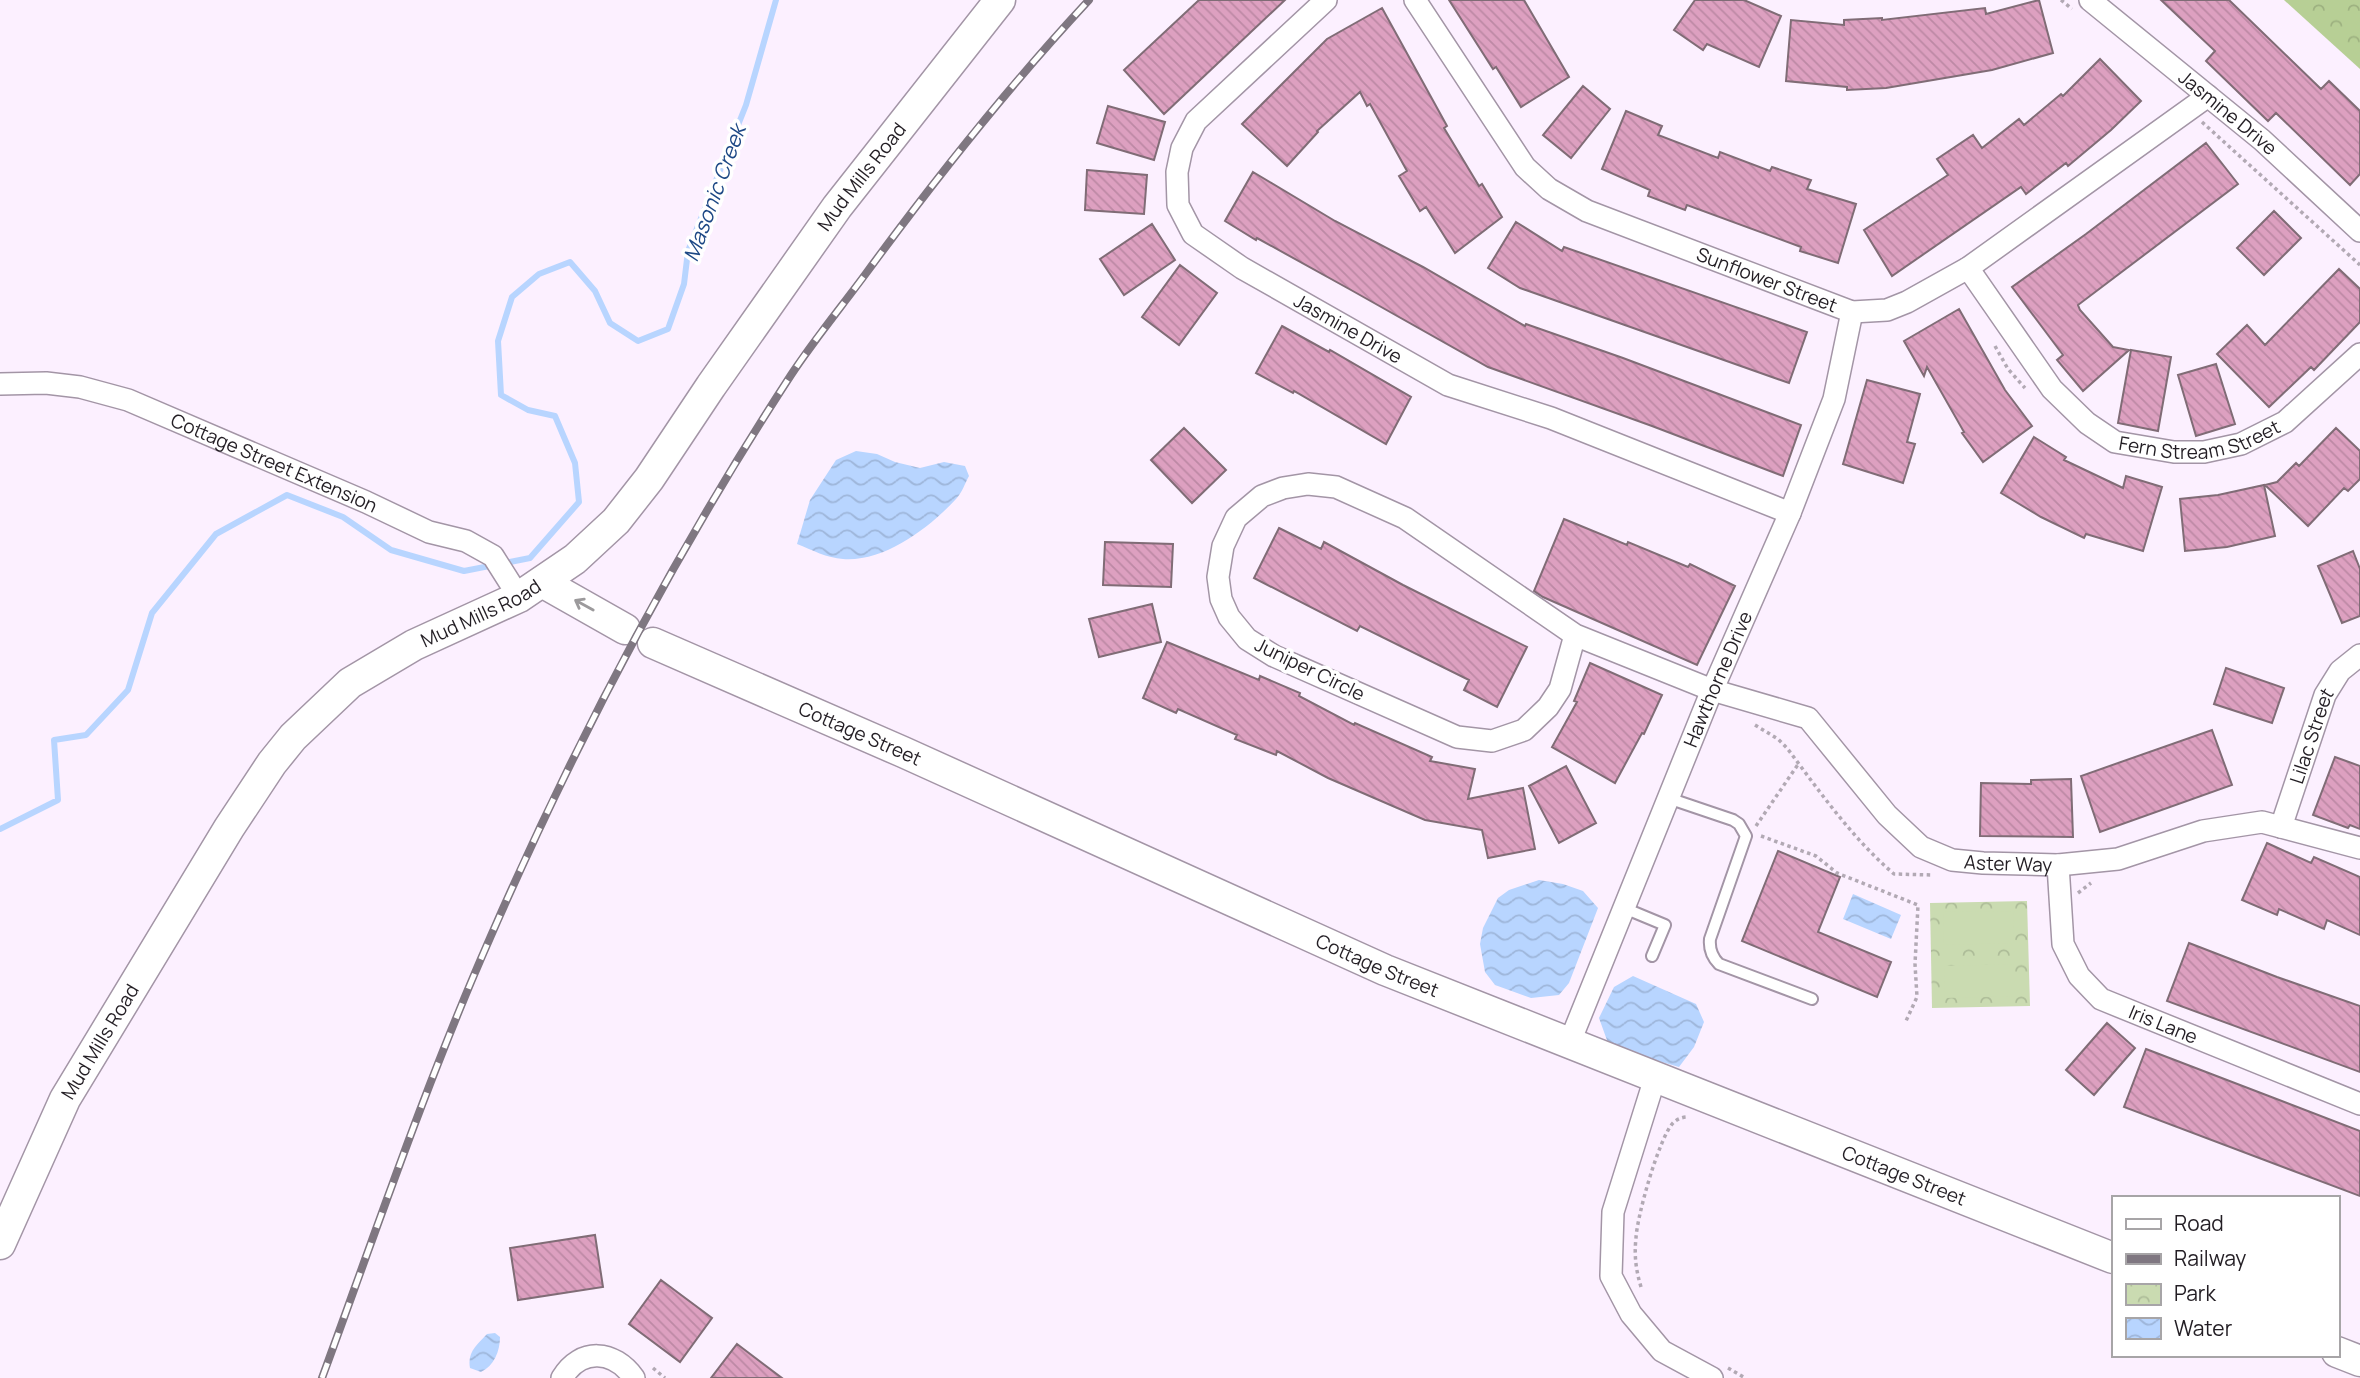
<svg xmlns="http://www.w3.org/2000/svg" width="2360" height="1378" font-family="Manrope,sans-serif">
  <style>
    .forest { fill: url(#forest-crowns) }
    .park { fill: url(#park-crowns) }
    .garden { fill: #cadbb1 }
    .water { fill: url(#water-waves) }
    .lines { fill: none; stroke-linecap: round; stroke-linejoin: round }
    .stream { stroke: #b8d5ff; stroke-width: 6 }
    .building { fill: url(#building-back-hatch); stroke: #806c76; stroke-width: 2 }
    .lane-casing { stroke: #a395a6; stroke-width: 14 }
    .street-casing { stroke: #a395a6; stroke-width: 24 }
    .secondary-casing { stroke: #a395a6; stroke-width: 33 }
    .path { stroke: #b2a9b4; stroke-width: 3.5; stroke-dasharray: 3.5 3.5; stroke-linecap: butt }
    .lane { stroke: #fff; stroke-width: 10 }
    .street { stroke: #fff; stroke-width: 21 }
    .secondary { stroke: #fff; stroke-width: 30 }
    .rail-casing { stroke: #7f7781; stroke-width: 8 }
    .rail { stroke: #fff; stroke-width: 5; stroke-dasharray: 16; stroke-linecap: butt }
    .oneway { stroke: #9c9a9c }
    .labels { text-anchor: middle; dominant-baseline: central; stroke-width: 7; stroke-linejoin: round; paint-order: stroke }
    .street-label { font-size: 19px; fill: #231e24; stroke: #fff }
    .water-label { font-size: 21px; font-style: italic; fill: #1d4885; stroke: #fff }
  </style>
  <defs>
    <pattern id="forest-crowns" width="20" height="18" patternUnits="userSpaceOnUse" patternTransform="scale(1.75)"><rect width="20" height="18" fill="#b7cf95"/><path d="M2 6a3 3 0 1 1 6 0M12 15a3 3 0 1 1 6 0" fill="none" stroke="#9db180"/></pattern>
    <pattern id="park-crowns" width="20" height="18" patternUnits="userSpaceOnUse" patternTransform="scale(1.75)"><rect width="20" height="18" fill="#cadbb1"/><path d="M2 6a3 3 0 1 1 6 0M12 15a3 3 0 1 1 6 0" fill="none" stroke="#adbc98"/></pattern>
    <pattern id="water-waves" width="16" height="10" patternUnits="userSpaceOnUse" patternTransform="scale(1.75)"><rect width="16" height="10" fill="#b8d5ff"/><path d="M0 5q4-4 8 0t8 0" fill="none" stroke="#9eb6da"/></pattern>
    <pattern id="building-back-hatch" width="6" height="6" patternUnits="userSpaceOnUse" patternTransform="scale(1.75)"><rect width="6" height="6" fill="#dda0c0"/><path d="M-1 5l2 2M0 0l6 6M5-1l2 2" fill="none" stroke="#bd89a5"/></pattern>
  </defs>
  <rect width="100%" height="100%" fill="#fcf0ff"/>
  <path class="forest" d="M 2284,0 L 2360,0 L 2360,69 Z"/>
  <path class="park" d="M 2027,901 L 2030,1006 L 1932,1008 L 1930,903 Z"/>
  <path class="garden" d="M 2013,911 L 2014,943 L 1944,945 L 1943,912 Z
    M 2014,964 L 2014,996 L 1945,998 L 1944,966 Z"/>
  <path class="water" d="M 856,451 L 877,454 L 895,462 L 920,468 L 944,462 L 965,466 L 969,476 C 965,483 962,493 956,499 C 929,528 885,562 843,559 C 827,558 812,550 797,544 L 810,500 L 836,460 Z
    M 1539,880 L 1563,884 L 1583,891 L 1598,908 L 1569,983 L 1559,995 L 1531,998 L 1495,985 L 1485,972 L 1480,944 L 1483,928 L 1498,898 L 1509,890 Z
    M 1853,894 L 1901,915 L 1891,939 L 1843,919 Z
    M 1633,976 L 1696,1004 L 1704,1022 L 1694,1047 L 1679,1067 L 1638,1055 L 1608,1043 L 1599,1018 L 1614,987 Z
    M 495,1333 L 500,1337 C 500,1351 494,1366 481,1372 L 470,1368 C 467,1352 477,1345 487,1334 Z"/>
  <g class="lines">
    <path class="stream" d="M 0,829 L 58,800 L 54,740 L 86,735 L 128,690 L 152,613 L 216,534 L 287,495 L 343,517 L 391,550 L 464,571 L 530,558 L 579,502 L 575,463 L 555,416 L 528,410 L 501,395 L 498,341 L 512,297 L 539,274 L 570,262 L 595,291 L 610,323 L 638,341 L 668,329 L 684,284 L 688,251 L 746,105 L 776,0"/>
  </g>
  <path class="building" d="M 1199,0 L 1285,0 L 1164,114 L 1124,70 Z
    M 1449,0 L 1524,0 L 1569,77 L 1521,107 L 1496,67 L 1493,69 Z
    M 1695,0 L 1744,0 L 1781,16 L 1759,67 L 1707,44 L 1703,50 L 1674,30 Z
    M 2039,0 L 2053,53 L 1992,70 L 1886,88 L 1847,90 L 1847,87 L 1786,81 L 1791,20 L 1844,25 L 1844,20 L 1882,18 L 1882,20 L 1985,8 L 1986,14 Z
    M 2161,0 L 2229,0 L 2321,89 L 2329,81 L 2360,111 L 2360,174 L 2350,185 L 2276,113 L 2268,121 L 2206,61 L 2215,51 Z
    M 1382,8 L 1447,126 L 1444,128 L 1479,186 L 1482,184 L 1502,217 L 1455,253 L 1426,207 L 1420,211 L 1399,176 L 1407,171 L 1370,104 L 1367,106 L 1360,92 L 1317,131 L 1318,132 L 1287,166 L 1242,124 L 1327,39 Z
    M 2100,59 L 2141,101 L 2111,130 L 2068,166 L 2066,163 L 2026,194 L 2021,187 L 1892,276 L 1864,230 L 1948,175 L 1937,159 L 1973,135 L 1982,148 L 2019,119 L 2024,125 L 2061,94 L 2063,96 Z
    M 1583,86 L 1610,109 L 1571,158 L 1543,135 Z
    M 1108,106 L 1165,122 L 1154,160 L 1097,143 Z
    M 1626,111 L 1662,126 L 1658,135 L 1718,158 L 1720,152 L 1770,171 L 1772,167 L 1811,180 L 1807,189 L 1856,204 L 1838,263 L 1800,251 L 1801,247 L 1687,205 L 1685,210 L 1648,196 L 1650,190 L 1602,169 Z
    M 2206,143 L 2238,184 L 2078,305 L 2080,310 L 2113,347 L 2129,350 L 2083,391 L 2057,360 L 2063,355 L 2012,287 L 2086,234 Z
    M 1087,170 L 1147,175 L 1144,214 L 1085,210 Z
    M 1253,172 L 1335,221 L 1423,267 L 1525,326 L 1526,324 L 1623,358 L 1801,425 L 1783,476 L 1652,426 L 1488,367 L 1351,290 L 1257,238 L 1256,240 L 1225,221 Z
    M 2274,211 L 2301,238 L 2264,275 L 2237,248 Z
    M 1516,222 L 1562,251 L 1564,247 L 1807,332 L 1789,383 L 1520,288 L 1488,268 Z
    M 1152,224 L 1175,260 L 1124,295 L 1100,259 Z
    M 1180,265 L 1217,293 L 1179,345 L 1142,317 Z
    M 2339,269 L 2360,289 L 2360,322 L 2314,370 L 2311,367 L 2269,407 L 2217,354 L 2247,325 L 2265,345 Z
    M 1959,309 L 2005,390 L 2032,426 L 1983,462 L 1962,433 L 1964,432 L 1927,367 L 1924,376 L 1904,341 Z
    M 1282,326 L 1329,352 L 1330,350 L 1411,397 L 1386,444 L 1294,391 L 1293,393 L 1256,373 Z
    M 2131,350 L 2171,357 L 2158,431 L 2118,423 Z
    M 2216,364 L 2235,424 L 2196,436 L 2178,375 Z
    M 1867,380 L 1920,394 L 1907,442 L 1915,444 L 1903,483 L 1843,464 Z
    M 1184,428 L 1226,470 L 1192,503 L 1151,460 Z
    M 2336,428 L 2360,451 L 2360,479 L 2348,491 L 2344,488 L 2308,526 L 2265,485 L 2277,482 L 2296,463 L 2299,466 Z
    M 2034,437 L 2066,457 L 2064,460 L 2123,488 L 2126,476 L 2162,487 L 2143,551 L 2086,534 L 2084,538 L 2041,517 L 2001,493 Z
    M 2264,485 L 2275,536 L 2227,547 L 2185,551 L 2180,499 L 2218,495 Z
    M 1564,519 L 1627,545 L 1628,542 L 1688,567 L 1690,564 L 1735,586 L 1697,665 L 1543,597 L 1534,591 Z
    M 1279,528 L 1321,549 L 1324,542 L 1403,585 L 1527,647 L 1497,707 L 1464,690 L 1469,680 L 1360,626 L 1357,631 L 1254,578 Z
    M 1105,542 L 1173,544 L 1171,587 L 1103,585 Z
    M 2353,551 L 2360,569 L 2360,616 L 2342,623 L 2318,566 Z
    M 1152,604 L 1161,642 L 1099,657 L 1089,619 Z
    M 1167,642 L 1259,680 L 1260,676 L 1300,693 L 1299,696 L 1354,725 L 1355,723 L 1432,757 L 1430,761 L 1475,769 L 1468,799 L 1523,788 L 1535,849 L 1488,858 L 1482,830 L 1425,820 L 1328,778 L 1277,751 L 1276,755 L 1235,739 L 1237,735 L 1178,709 L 1176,713 L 1143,698 Z
    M 1590,663 L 1662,695 L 1644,734 L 1642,733 L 1615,783 L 1552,747 L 1577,702 L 1574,701 Z
    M 2226,668 L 2284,688 L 2272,723 L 2214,704 Z
    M 2212,730 L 2232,785 L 2100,832 L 2081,776 Z
    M 2335,757 L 2360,766 L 2360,829 L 2350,825 L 2348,828 L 2313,815 Z
    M 1566,766 L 1596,823 L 1559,843 L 1529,786 Z
    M 2071,779 L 2073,837 L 1980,836 L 1981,783 L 2031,784 L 2031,780 Z
    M 2267,843 L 2311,863 L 2314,857 L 2360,877 L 2360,935 L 2327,920 L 2324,929 L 2279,909 L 2277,915 L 2242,900 Z
    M 1778,851 L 1840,877 L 1818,932 L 1891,962 L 1877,997 L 1742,941 Z
    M 2189,943 L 2277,977 L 2360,1006 L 2360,1072 L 2167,1001 Z
    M 2107,1023 L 2135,1048 L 2094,1095 L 2066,1070 Z
    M 2146,1049 L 2360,1131 L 2360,1196 L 2124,1107 Z
    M 595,1235 L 603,1287 L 518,1300 L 510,1248 Z
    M 661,1280 L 712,1318 L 680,1362 L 629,1324 Z
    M 737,1344 L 782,1378 L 711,1378 Z"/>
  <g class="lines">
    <defs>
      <path id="lane" d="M 1668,798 L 1733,820 L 1739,824 L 1746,836 L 1710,939 C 1709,949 1712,957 1719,964 L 1812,999
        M 1624,908 L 1665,925 L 1652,956"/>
      <g id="street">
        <path id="s1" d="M 1326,0 L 1196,121 L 1182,148 L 1177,172 L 1178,205 L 1193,234 L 1242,268 L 1448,385 L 1551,418 L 1790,513"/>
        <path id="s2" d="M 1415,0 L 1525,167 L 1549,189 L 1587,211 L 1852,312 L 1887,310 L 1907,302 L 1968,268 L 2208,96"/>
        <path id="s3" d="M 2090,0 L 2262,140 L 2360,231"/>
        <path id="s4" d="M 1968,268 L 2052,389 L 2087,423 L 2115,442 L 2174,452 L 2204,452 L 2241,444 L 2285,422 L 2360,354"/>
        <path id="s5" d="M 0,384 L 46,383 L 80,387 L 128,400 L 366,502 L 429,532 L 466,541 L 493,556 L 519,597"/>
        <path id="s6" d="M 1575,635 L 1560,689 L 1548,707 L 1524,730 L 1492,741 L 1457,737 L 1274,656 L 1247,639 L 1229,617 L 1221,599 L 1218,577 L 1223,546 L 1236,518 L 1262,496 L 1283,488 L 1308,484 L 1336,487 L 1405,518 L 1575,635 L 1712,690 L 1808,718 L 1887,815 L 1921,847 L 1952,860 L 1983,863 L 2058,865 L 2118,859 L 2203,831 L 2262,822 L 2360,848"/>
        <path id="s7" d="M 2281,827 L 2325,695 L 2340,671 L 2360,655"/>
        <path id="s8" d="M 2058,865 L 2063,944 L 2079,976 L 2101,999 L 2360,1104"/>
        <path id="s9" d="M 1569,1044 L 1708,700 L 1790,513 L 1834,399 L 1852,312"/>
        <path d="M 1655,1078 L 1613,1212 L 1611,1276 L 1631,1314 L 1662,1351 L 1712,1378"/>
        <path d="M 562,1378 C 581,1347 614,1350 634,1378"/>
      </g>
      <g id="secondary">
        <path d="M 542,582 L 625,629"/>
        <path id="s10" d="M 653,643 L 903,752 L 1385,970 L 2113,1258"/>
        <path id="s11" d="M 0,1244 L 65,1099 L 229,828 L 272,763 L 293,737 L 350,683 L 414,645 L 519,597 L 575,559 L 616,521 L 649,479 L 711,386 L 837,207 L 1000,0"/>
        <path d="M 2337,1352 L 2360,1361"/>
      </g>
    </defs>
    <use href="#lane" class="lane-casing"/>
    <use href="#street" class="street-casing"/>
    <use href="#secondary" class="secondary-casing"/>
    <path class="path" d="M 2061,0 L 2072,9
      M 2202,122 L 2360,265
      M 1995,346 L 2008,369 L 2025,388
      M 1755,725 L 1778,739 L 1787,748 C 1820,792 1852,838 1894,874 L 1932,875
      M 1756,826 L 1799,763
      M 1761,836 L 1816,856 L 1837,873 L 1918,905 L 1915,964 L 1917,997 L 1906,1021
      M 2078,893 L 2091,883
      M 1641,1287 C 1636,1270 1634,1256 1636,1238 C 1637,1216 1659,1138 1673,1123 C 1677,1119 1682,1117 1688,1117
      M 653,1368 L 665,1378
      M 1728,1368 L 1745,1378"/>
    <use href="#lane" class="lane"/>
    <use href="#street" class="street"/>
    <use href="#secondary" class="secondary"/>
    <defs>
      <path id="rail" d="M 322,1378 C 376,1231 427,1081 490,938 C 575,743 675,553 791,375 C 814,340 842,306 867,272 C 936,178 1009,86 1089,0"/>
    </defs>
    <use href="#rail" class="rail-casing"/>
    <use href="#rail" class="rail"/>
  </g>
  <defs><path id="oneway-shaft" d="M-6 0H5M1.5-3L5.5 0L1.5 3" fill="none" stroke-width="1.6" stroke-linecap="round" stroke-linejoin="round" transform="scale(1.75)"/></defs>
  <use class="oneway" href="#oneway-shaft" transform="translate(584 605) rotate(-151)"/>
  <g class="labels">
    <g class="street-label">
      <text stroke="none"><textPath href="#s3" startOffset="178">Jasmine Drive</textPath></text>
      <text stroke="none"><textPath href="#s11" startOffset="1402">Mud Mills Road</textPath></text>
      <text stroke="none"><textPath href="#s2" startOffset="469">Sunflower Street</textPath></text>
      <text stroke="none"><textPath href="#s1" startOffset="480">Jasmine Drive</textPath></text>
      <text stroke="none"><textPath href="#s4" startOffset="317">Fern Stream Street</textPath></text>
      <text stroke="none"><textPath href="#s5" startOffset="289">Cottage Street Extension</textPath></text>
      <text stroke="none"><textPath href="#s11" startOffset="814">Mud Mills Road</textPath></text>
      <text transform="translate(1310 669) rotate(26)">Juniper Circle</text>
      <text stroke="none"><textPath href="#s9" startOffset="394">Hawthorne Drive</textPath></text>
      <text stroke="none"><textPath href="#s10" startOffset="226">Cottage Street</textPath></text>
      <text stroke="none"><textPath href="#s7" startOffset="96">Lilac Street</textPath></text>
      <text stroke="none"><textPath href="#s6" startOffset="1446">Aster Way</textPath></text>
      <text stroke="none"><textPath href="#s10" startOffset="793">Cottage Street</textPath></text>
      <text stroke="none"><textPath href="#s8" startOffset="214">Iris Lane</textPath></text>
      <text stroke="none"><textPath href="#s11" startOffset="226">Mud Mills Road</textPath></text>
      <text stroke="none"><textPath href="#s10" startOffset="1360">Cottage Street</textPath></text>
    </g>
    <g class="water-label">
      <text transform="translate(714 193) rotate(-70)">Masonic Creek</text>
    </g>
  </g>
  <rect x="2112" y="1196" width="228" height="161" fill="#ffffff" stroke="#a7a5a7" stroke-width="2"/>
  <rect x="2126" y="1219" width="35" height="10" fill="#ffffff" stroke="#a7a5a7" stroke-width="2"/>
  <text x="2174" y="1231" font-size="21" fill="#231e24">Road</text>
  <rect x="2126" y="1254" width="35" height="10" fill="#7f7781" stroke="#a7a5a7" stroke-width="2"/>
  <text x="2174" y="1266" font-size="21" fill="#231e24">Railway</text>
  <rect x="2126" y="1284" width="35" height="21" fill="url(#park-crowns)" stroke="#a7a5a7" stroke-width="2"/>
  <text x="2174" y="1301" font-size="21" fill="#231e24">Park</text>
  <rect x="2126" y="1318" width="35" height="21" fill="url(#water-waves)" stroke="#a7a5a7" stroke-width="2"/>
  <text x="2174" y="1336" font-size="21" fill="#231e24">Water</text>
</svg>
